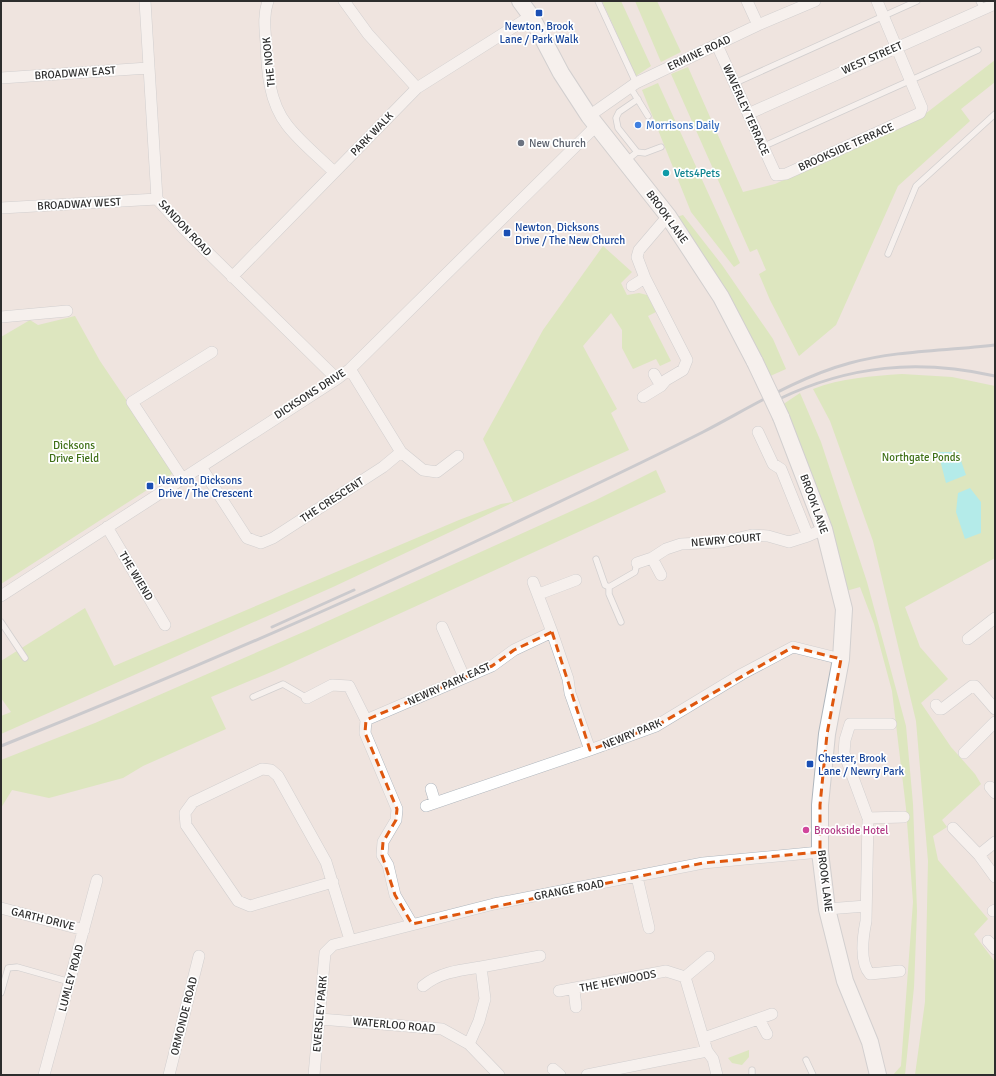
<svg xmlns="http://www.w3.org/2000/svg" width="996" height="1076" font-family="Signika,sans-serif">
  <style>
    .green { fill: #c7e899 }
    .water { fill: #6ef3f6 }
    .lines { fill: none; stroke-linecap: round; stroke-linejoin: round }
    .lane-casing { stroke: #afb6bd; stroke-width: 7 }
    .street-casing { stroke: #afb6bd; stroke-width: 12 }
    .secondary-casing { stroke: #afb6bd; stroke-width: 18 }
    .lane { stroke: #fff; stroke-width: 5.5 }
    .street { stroke: #fff; stroke-width: 11 }
    .secondary { stroke: #fff; stroke-width: 16 }
    .rail { stroke: #a1aab8; stroke-width: 3 }
    .secondary-bridge-casing { stroke: #afb6bd; stroke-width: 18; stroke-linecap: butt }
    .secondary-bridge { stroke: #fff; stroke-width: 16 }
    .marked { fill: none; stroke: #df570e; stroke-width: 3; stroke-dasharray: 8 5; stroke-linejoin: round }
    .transit-dot { fill: #1a4fb4; stroke: #fff; stroke-width: 1.5 }
    .shop-dot { fill: #3f7fe0; stroke: #fff; stroke-width: 1.5 }
    .worship-dot { fill: #6b7280; stroke: #fff; stroke-width: 1.5 }
    .culture-dot { fill: #0f9aa8; stroke: #fff; stroke-width: 1.5 }
    .hotel-dot { fill: #d1479c; stroke: #fff; stroke-width: 1.5 }
    .labels { text-anchor: middle; dominant-baseline: central; stroke-width: 3.5; stroke-linejoin: round; paint-order: stroke }
    .transit-label { font-size: 11px; fill: #164399; stroke: #fff; text-anchor: start }
    .street-label { font-size: 11px; fill: #2d2d2d; stroke: #fff }
    .shop-label { font-size: 11px; fill: #366cbe; stroke: #fff; text-anchor: start }
    .worship-label { font-size: 11px; fill: #5b616d; stroke: #fff; text-anchor: start }
    .culture-label { font-size: 11px; fill: #0d838f; stroke: #fff; text-anchor: start }
    .park-label { font-size: 11px; fill: #3f7017; stroke: #fff }
    .hotel-label { font-size: 11px; fill: #b23c85; stroke: #fff; text-anchor: start }
  </style>
  <rect width="100%" height="100%" fill="#efe4df"/>
  <path class="green" d="M 602,1 L 621,1 L 651,66 L 636,76 Z
    M 635,1 L 657,1 L 681,52 L 661,62 Z
    M 995,60 L 995,82 L 961,109 L 970,121 L 898,186 L 836,325 L 799,356 L 770,300 L 759,274 L 766,270 L 757,249 L 750,252 L 671,74 L 688,67 L 743,192 L 775,184 L 916,121 Z
    M 658,83 L 740,263 L 734,267 L 691,212 L 642,90 Z
    M 683,215 L 722,265 L 773,339 L 786,369 L 768,377 L 673,218 Z
    M 603,246 L 632,272 L 621,283 L 627,295 L 639,293 L 647,295 L 656,312 L 648,316 L 671,361 L 660,366 L 656,359 L 633,369 L 622,348 L 622,330 L 611,313 L 583,346 L 617,409 L 611,413 L 629,450 L 514,502 L 333,587 L 1,734 L 1,716 L 11,712 L 1,698 L 1,661 L 85,608 L 114,666 L 459,520 L 501,504 L 513,502 L 483,439 L 543,330 Z
    M 75,316 L 100,361 L 175,472 L 1,584 L 1,337 L 30,320 L 38,325 Z
    M 902,374 L 952,377 L 995,386 L 995,558 L 905,607 L 920,647 L 948,679 L 921,703 L 951,747 L 975,774 L 981,784 L 942,820 L 947,827 L 933,836 L 938,860 L 988,919 L 974,934 L 995,962 L 995,1075 L 915,1075 L 925,1002 L 928,861 L 916,721 L 873,541 L 830,421 L 813,389 C 841,378 872,376 902,374 Z
    M 800,393 L 821,442 L 867,582 L 906,726 L 913,804 L 917,911 L 914,987 L 905,1075 L 893,1075 L 901,1066 L 913,902 L 906,808 L 892,691 L 874,624 L 860,587 L 846,591 L 782,405 Z
    M 656,470 L 666,492 L 276,670 L 211,697 L 226,729 L 143,766 L 123,778 L 49,798 L 12,790 L 1,808 L 1,760 L 95,723 L 308,630 L 596,500 Z
    M 749,1050 L 749,1057 L 742,1065 L 732,1063 L 728,1058 Z"/>
  <path class="water" d="M 938,452 L 958,452 L 966,475 L 946,483 Z
    M 970,488 L 981,502 L 981,533 L 965,539 L 956,512 L 958,493 Z"/>
  <g class="lines">
    <defs>
      <path id="lane" d="M 598,1 L 636,83
        M 979,1 L 983,9
        M 735,83 L 917,1
        M 630,87 L 648,116
        M 762,147 L 978,50
        M 637,152 L 645,153 L 661,147
        M 626,161 L 637,152 L 618,128 L 616,118 L 619,112 L 638,99
        M 888,254 L 916,186 L 995,114
        M 596,559 L 605,585 L 609,587 L 635,572 L 637,563
        M 609,587 L 609,594 L 621,622
        M 1,622 L 25,658
        M 253,697 L 283,684 L 307,698
        M 1,993 L 8,968 L 17,967 L 70,982
        M 806,1060 L 813,1075
        M 752,1070 L 752,1075"/>
      <path id="street" d="M 145,1 L 157,199 L 184,229 L 337,379
        M 268,1 C 263,15 265,29 266,43 C 267,71 269,102 287,125 C 300,142 319,157 334,172
        M 344,1 L 368,34 L 417,88
        M 747,1 L 758,25
        M 717,45 L 776,175 L 786,174 L 920,113 L 922,108 L 877,1
        M 1,78 L 148,68
        M 748,114 L 995,4
        M 589,116 L 636,83 L 758,25 L 815,1
        M 1,208 L 157,199
        M 232,277 L 417,88 L 531,16
        M 632,286 L 645,278
        M 1,317 L 67,311
        M 654,374 L 661,386
        M 643,397 L 661,386 L 666,380 L 683,370 L 687,360 L 645,278 L 637,257 L 639,250 L 668,216
        M 758,432 L 773,464 L 781,469 L 808,536
        M 401,452 L 423,470 L 437,472 L 458,456
        M 201,467 L 247,538 L 261,543 L 273,538 L 383,467 L 401,452 L 350,369
        M 182,478 L 132,402 L 212,352
        M 107,527 L 165,625
        M 652,558 L 661,575
        M 637,563 L 652,558 L 666,549 L 681,544 L 722,542 L 752,535 L 768,536 L 789,542 L 808,536 L 824,529
        M 533,582 L 552,632
        M 539,594 L 576,580
        M 1,596 L 337,379 L 350,369 L 596,126
        M 442,627 L 464,677
        M 968,639 L 995,618
        M 307,698 L 332,685 L 349,686 L 366,720
        M 936,705 L 939,709 L 942,709 L 972,686 L 975,686 L 995,709
        M 891,724 L 850,724 L 845,740 L 844,753 L 868,818 L 866,921 C 863,936 859,962 870,974 L 900,971
        M 964,753 L 995,722
        M 990,787 L 995,793
        M 431,789 L 435,802
        M 426,806 L 590,750 L 656,726 L 742,674 L 793,647 L 841,659
        M 868,818 L 904,817
        M 953,828 L 979,855 L 995,877
        M 979,855 L 995,842
        M 637,877 L 649,928
        M 333,882 L 250,906 L 238,901 L 186,825 L 185,813 L 193,802 L 262,769 L 271,770 L 278,776 L 326,862 L 350,940
        M 1,908 L 84,930
        M 827,909 L 866,906
        M 993,911 L 995,910
        M 412,924 L 395,895 L 388,865 L 382,855 L 383,842 L 396,820 L 397,809 L 365,733 L 366,720 L 492,666 L 514,650 L 552,632 L 568,679 L 570,693 L 590,750
        M 988,941 L 995,949
        M 685,977 L 709,957
        M 423,986 C 440,972 461,970 481,967
        M 574,989 L 576,1007
        M 559,991 L 666,971 L 685,977 L 707,1051 L 713,1059 L 717,1075
        M 320,1019 L 442,1029 L 469,1044 L 499,1075
        M 759,1019 L 767,1034
        M 704,1038 L 772,1014
        M 469,1044 L 479,1021 L 485,999 L 481,967 L 540,956
        M 553,1069 L 560,1075
        M 44,1075 L 97,880
        M 169,1075 L 199,956
        M 314,1075 L 325,953 L 333,945 L 494,904 L 703,863 L 820,852
        M 587,1075 L 707,1051"/>
      <path id="secondary" d="M 520,1 L 531,16 L 561,73 L 589,116 L 668,216 L 721,297 L 755,362
        M 781,417 L 824,529 L 844,609 L 841,659 L 827,734 L 820,805 L 820,852 L 827,909 L 845,981 L 870,1042 L 878,1075"/>
    </defs>
    <use href="#lane" class="lane-casing"/>
    <use href="#street" class="street-casing"/>
    <use href="#secondary" class="secondary-casing"/>
    <use href="#lane" class="lane"/>
    <use href="#street" class="street"/>
    <use href="#secondary" class="secondary"/>
    <path class="rail" d="M 779,399 C 850,365 918,359 995,376
      M 272,627 L 354,590
      M 1,746 C 169,679 335,608 498,531 C 567,498 636,466 703,432 C 751,407 798,377 850,363 C 898,350 946,351 995,345"/>
    <defs>
      <path id="secondary-bridge" d="M 755,362 L 781,417"/>
    </defs>
    <use href="#secondary-bridge" class="secondary-bridge-casing"/>
    <use href="#secondary-bridge" class="secondary-bridge"/>
  </g>
  <path d="M0 0H996V1076H0ZM 552,632 L 590,750 L 656,726 L 793,647 L 841,659 L 827,734 L 820,805 L 820,852 L 703,863 L 412,924 L 395,895 L 382,855 L 383,842 L 396,820 L 397,809 L 365,733 L 366,720 L 492,666 L 514,650 Z" fill="#efe4df" fill-opacity=".55" fill-rule="evenodd"/>
  <path class="marked" d="M 552,632 L 590,750 L 656,726 L 793,647 L 841,659 L 827,734 L 820,805 L 820,852 L 703,863 L 412,924 L 395,895 L 382,855 L 383,842 L 396,820 L 397,809 L 365,733 L 366,720 L 492,666 L 514,650 Z"/>
  <g class="transit-dot">
    <rect x="535" y="9" width="8" height="8" rx="2"/>
    <rect x="503" y="229" width="8" height="8" rx="2"/>
    <rect x="146" y="482" width="8" height="8" rx="2"/>
    <rect x="806" y="760" width="8" height="8" rx="2"/>
  </g>
  <circle class="shop-dot" cx="638" cy="125" r="4"/>
  <circle class="worship-dot" cx="521" cy="143" r="4"/>
  <circle class="culture-dot" cx="666" cy="173" r="4"/>
  <circle class="hotel-dot" cx="806" cy="830" r="4"/>
  <g class="labels">
    <g class="transit-label">
      <text x="539" y="26" text-anchor="middle">Newton, Brook<tspan x="539" dy="13">Lane / Park Walk</tspan></text>
      <text x="515" y="227">Newton, Dicksons<tspan x="515" dy="13">Drive / The New Church</tspan></text>
      <text x="158" y="480">Newton, Dicksons<tspan x="158" dy="13">Drive / The Crescent</tspan></text>
      <text x="818" y="758">Chester, Brook<tspan x="818" dy="13">Lane / Newry Park</tspan></text>
    </g>
    <g class="street-label">
      <text transform="translate(699 53) rotate(-25)">ERMINE ROAD</text>
      <text transform="translate(872 58) rotate(-24)">WEST STREET</text>
      <text transform="translate(269 62) rotate(-96)">THE NOOK</text>
      <text transform="translate(75 73) rotate(-4)">BROADWAY EAST</text>
      <text transform="translate(746 110) rotate(66)">WAVERLEY TERRACE</text>
      <text transform="translate(372 134) rotate(-46)">PARK WALK</text>
      <text transform="translate(846 147) rotate(-24)">BROOKSIDE TERRACE</text>
      <text transform="translate(79 204) rotate(-3)">BROADWAY WEST</text>
      <text transform="translate(667 217) rotate(54)">BROOK LANE</text>
      <text transform="translate(185 228) rotate(47)">SANDON ROAD</text>
      <text transform="translate(310 394) rotate(-33)">DICKSONS DRIVE</text>
      <text transform="translate(332 500) rotate(-33)">THE CRESCENT</text>
      <text transform="translate(814 504) rotate(70)">BROOK LANE</text>
      <text transform="translate(726 540) rotate(-5)">NEWRY COURT</text>
      <text transform="translate(136 576) rotate(59)">THE WIEND</text>
      <text transform="translate(449 684) rotate(-24)">NEWRY PARK EAST</text>
      <text transform="translate(632 734) rotate(-22)">NEWRY PARK</text>
      <text transform="translate(825 881) rotate(83)">BROOK LANE</text>
      <text transform="translate(569 890) rotate(-11)">GRANGE ROAD</text>
      <text transform="translate(43 919) rotate(14)">GARTH DRIVE</text>
      <text transform="translate(71 978) rotate(-75)">LUMLEY ROAD</text>
      <text transform="translate(618 981) rotate(-11)">THE HEYWOODS</text>
      <text transform="translate(320 1014) rotate(-85)">EVERSLEY PARK</text>
      <text transform="translate(184 1016) rotate(-76)">ORMONDE ROAD</text>
      <text transform="translate(394 1025) rotate(5)">WATERLOO ROAD</text>
    </g>
    <g class="shop-label">
      <text x="646" y="125">Morrisons Daily</text>
    </g>
    <g class="worship-label">
      <text x="529" y="143">New Church</text>
    </g>
    <g class="culture-label">
      <text x="674" y="173">Vets4Pets</text>
    </g>
    <g class="park-label">
      <text x="74" y="445">Dicksons<tspan x="74" dy="13">Drive Field</tspan></text>
      <text x="921" y="457">Northgate Ponds</text>
    </g>
    <g class="hotel-label">
      <text x="814" y="830">Brookside Hotel</text>
    </g>
  </g>
  <rect width="996" height="1076" fill="none" stroke="#2d2d2d" stroke-width="4"/>
</svg>
